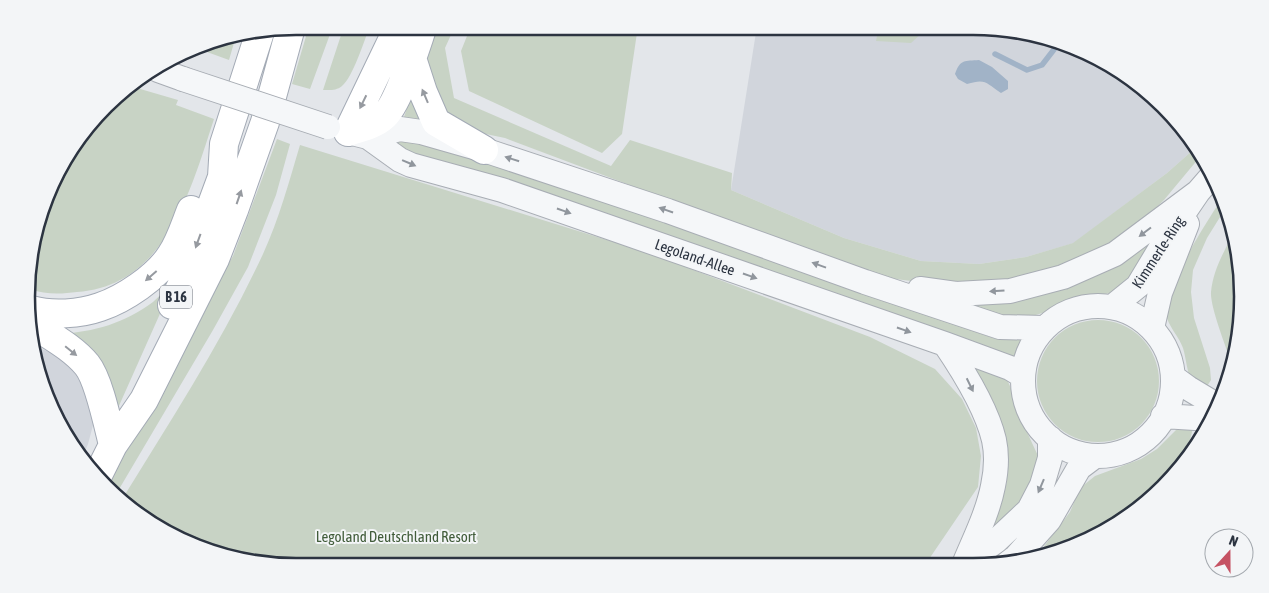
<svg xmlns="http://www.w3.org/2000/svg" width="1269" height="593" font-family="'Asap Condensed',sans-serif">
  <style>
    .built { fill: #d1d5dc }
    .green { fill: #c8d3c5 }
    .water { fill: #a1b3c7 }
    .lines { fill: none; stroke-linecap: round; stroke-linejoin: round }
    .stream { stroke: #a1b3c7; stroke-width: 5.5 }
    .minor-casing { stroke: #a8adb4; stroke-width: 26 }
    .major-casing { stroke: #a3aab5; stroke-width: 30 }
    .minor { stroke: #f5f7f9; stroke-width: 24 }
    .major { stroke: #fff; stroke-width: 28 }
    .minor-bridge-casing { stroke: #a8adb4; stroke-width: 26; stroke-linecap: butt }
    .minor-bridge { stroke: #f5f7f9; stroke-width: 24 }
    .oneway { fill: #969aa0 }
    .oneway2 { fill: #90969d }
    .labels { text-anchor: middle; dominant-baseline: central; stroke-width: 4; stroke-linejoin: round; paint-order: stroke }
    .shield { fill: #f3f5f7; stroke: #686e78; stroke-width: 1 }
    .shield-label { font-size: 14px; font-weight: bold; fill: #2c3441 }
    .street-label { font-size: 15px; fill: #2c3441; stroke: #f3f5f7 }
    .park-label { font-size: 15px; fill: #415c3a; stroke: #f3f5f7 }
    .rim { fill: none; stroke: #2c3441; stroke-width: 2.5 }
  </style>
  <rect width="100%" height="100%" fill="#e3e6ea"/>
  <path class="built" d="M 757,26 L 973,26 L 1076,47 L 1163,105 L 1193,150 L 1167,173 L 1074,243 L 1026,257 L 979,264 L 921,261 L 844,238 L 731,190 Z
    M 31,345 L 52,353 L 71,364 L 88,385 L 96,414 L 88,444 L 83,456 L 62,431 L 31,349 Z"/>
  <path class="green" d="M 309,26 L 333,26 L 310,89 L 292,84 Z
    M 344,26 L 370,26 C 364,41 353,77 342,86 C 336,91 329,90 323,90 Z
    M 433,26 L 455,26 L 445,48 L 454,98 L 611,166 L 630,140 L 732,173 L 731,190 L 844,238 L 921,261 L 979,264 L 1026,257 L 1073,243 L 1167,173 L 1193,150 L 1199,158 L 1164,200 L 1124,239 L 1047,276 L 965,288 L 888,278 L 720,219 L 505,138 L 476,132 L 456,122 L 436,104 L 424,64 Z
    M 471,26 L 638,26 L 622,134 L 602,153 L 469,91 L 461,51 Z
    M 879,26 L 922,26 L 921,34 L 911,43 L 876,41 Z
    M 236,36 L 229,60 L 196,48 L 209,41 Z
    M 130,86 L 178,100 L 176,105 L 214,119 C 191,189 166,286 77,292 C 62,294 45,295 31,289 L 31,244 L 62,162 L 119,93 Z
    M 412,93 L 430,122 L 402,123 Z
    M 394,136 L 496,162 L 636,213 L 996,339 L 1023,336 L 1014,358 L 395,148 Z
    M 277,139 L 290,144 L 276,195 L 248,267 L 213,330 L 115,496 L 107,486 L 207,299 L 233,256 Z
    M 300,145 L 646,252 L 870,337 L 935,369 L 962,399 L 976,428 L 981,456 L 978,487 L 925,565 L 296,567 L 193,546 L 121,501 C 171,420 223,340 263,254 C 279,219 289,182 300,145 Z
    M 1223,197 L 1225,209 L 1207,238 L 1193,270 L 1191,292 L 1194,318 L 1210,368 L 1211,380 L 1204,391 C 1201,388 1195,385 1192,381 C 1187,374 1186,357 1183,348 C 1179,337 1170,328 1167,318 C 1159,295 1209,218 1223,197 Z
    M 1150,238 L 1155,244 L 1118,292 L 1070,299 L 1049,311 L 1029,317 L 1011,319 L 961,304 Z
    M 1231,238 L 1243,296 L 1230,359 C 1225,344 1210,306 1211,292 C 1213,272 1222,255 1231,238 Z
    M 175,280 L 114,417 L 59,334 C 94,332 125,323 153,302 C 161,295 168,287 175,280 Z
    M1037 381a61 61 0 1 1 122 0a61 61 0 1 1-122 0Z
    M 977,367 L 1006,378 C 1013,390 1012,396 1017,408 C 1024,426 1032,443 1040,460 L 1019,511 L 984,534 C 991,521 999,507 1004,493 C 1017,457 988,406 974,373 Z
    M 1193,428 L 1188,448 L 1198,442 L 1187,461 L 1137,511 L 1076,546 L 1036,557 L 1070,512 L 1080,488 L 1095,476 L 1141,459 L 1157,449 L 1176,430 Z"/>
  <path class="water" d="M 979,60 L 992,67 L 1008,81 L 1008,89 L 1001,93 C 986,83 986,78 967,84 L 958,79 L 955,74 C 960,59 965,61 979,60 Z"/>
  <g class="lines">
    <path class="stream" d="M 995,54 L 1027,70 L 1042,65 L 1059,43"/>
    <defs>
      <path id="minor" d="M 158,70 L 183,79
        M 356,134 L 368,137 L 400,129 L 421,132 L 484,150 L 668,211 L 865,282 L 1000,327 L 1044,328
        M 368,137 L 400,160 L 411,165 L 502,190 L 617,230 L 945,344 L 1010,368 L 1023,376
        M 920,289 L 956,294 L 1010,291 L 1063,277 L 1115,254 L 1198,192
        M1023 381a75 75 0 1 1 150 0a75 75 0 1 1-150 0Z
        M 1112,307 L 1138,286 L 1168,236 L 1198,192 L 1211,177
        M 1152,328 L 1160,293 L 1187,224
        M 945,344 C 962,369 987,410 994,440 C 997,454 996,472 993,486 C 988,512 975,538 965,562
        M 1173,377 L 1188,388 L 1218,406
        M 1163,416 L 1211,419
        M 964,564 L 996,541 L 1029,510 L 1042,485 L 1050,458 L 1050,438
        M 1007,564 L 1016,557 L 1049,520 L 1079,468 L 1095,456"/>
      <path id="major" d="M 412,58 L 423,92 L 436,122 L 484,150
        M 348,132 C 359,128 374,125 383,117 C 398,106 416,46 423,26
        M 348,132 L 399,26
        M 172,305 L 184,280 L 222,177 L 224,144 L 260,32
        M 31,310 C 52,316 80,314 100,307 C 124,299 157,277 171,255 C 180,242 185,225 191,210
        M 31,323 C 50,336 72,347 87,365 C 99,380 108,425 113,445
        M 98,475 L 113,445 L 144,400 L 215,259 L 234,210 L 265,122 L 291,27"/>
    </defs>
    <use href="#minor" class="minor-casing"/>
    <use href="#major" class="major-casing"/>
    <use href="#minor" class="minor"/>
    <use href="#major" class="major"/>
    <defs>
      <path id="minor-bridge" d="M 183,79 L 328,127"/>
    </defs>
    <use href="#minor-bridge" class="minor-bridge-casing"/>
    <use href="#minor-bridge" class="minor-bridge"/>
  </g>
  <defs><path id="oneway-solid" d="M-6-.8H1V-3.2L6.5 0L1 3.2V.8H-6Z" transform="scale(1.25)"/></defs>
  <g class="oneway">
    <use href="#oneway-solid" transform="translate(425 96) rotate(-113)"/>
    <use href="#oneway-solid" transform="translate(363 102) rotate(116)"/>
    <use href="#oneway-solid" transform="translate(239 197) rotate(-71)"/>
    <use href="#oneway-solid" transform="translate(198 241) rotate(110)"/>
    <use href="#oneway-solid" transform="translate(151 276) rotate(139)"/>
    <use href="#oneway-solid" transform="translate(71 351) rotate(39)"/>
  </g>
  <g class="oneway2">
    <use href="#oneway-solid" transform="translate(512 159) rotate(-162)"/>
    <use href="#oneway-solid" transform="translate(409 163) rotate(23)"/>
    <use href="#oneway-solid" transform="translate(666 210) rotate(-161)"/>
    <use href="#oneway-solid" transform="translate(564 211) rotate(19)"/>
    <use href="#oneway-solid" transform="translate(1145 232) rotate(143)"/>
    <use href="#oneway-solid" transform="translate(819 265) rotate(-160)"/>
    <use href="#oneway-solid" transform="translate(750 276) rotate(19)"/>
    <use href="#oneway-solid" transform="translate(997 291) rotate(176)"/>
    <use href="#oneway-solid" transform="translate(904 330) rotate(19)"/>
    <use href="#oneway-solid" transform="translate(970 385) rotate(64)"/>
    <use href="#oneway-solid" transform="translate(1041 486) rotate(113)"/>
  </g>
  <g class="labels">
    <rect class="shield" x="160" y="285.5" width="32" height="23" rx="4"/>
    <g class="shield-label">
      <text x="176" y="297">B 16</text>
    </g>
    <g class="street-label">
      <text transform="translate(1158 252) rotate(-57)">Kimmerle-Ring</text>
      <text transform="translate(695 257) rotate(19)">Legoland-Allee</text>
    </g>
    <g class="park-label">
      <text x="396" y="536">Legoland Deutschland Resort</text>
    </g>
  </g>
  <path d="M0 0H1269V593H0ZM296 35H973A261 261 0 0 1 1234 296V297A261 261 0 0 1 973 558H296A261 261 0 0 1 35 297V296A261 261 0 0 1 296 35Z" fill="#f3f5f7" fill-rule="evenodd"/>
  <path class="rim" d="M296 35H973A261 261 0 0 1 1234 296V297A261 261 0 0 1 973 558H296A261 261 0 0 1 35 297V296A261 261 0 0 1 296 35Z"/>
  <g transform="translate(1229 553) rotate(21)"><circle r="24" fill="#f3f5f7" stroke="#a3a8ae"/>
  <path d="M0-4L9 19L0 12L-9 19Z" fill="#c55263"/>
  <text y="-8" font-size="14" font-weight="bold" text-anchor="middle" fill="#2c3441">N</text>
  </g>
</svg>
